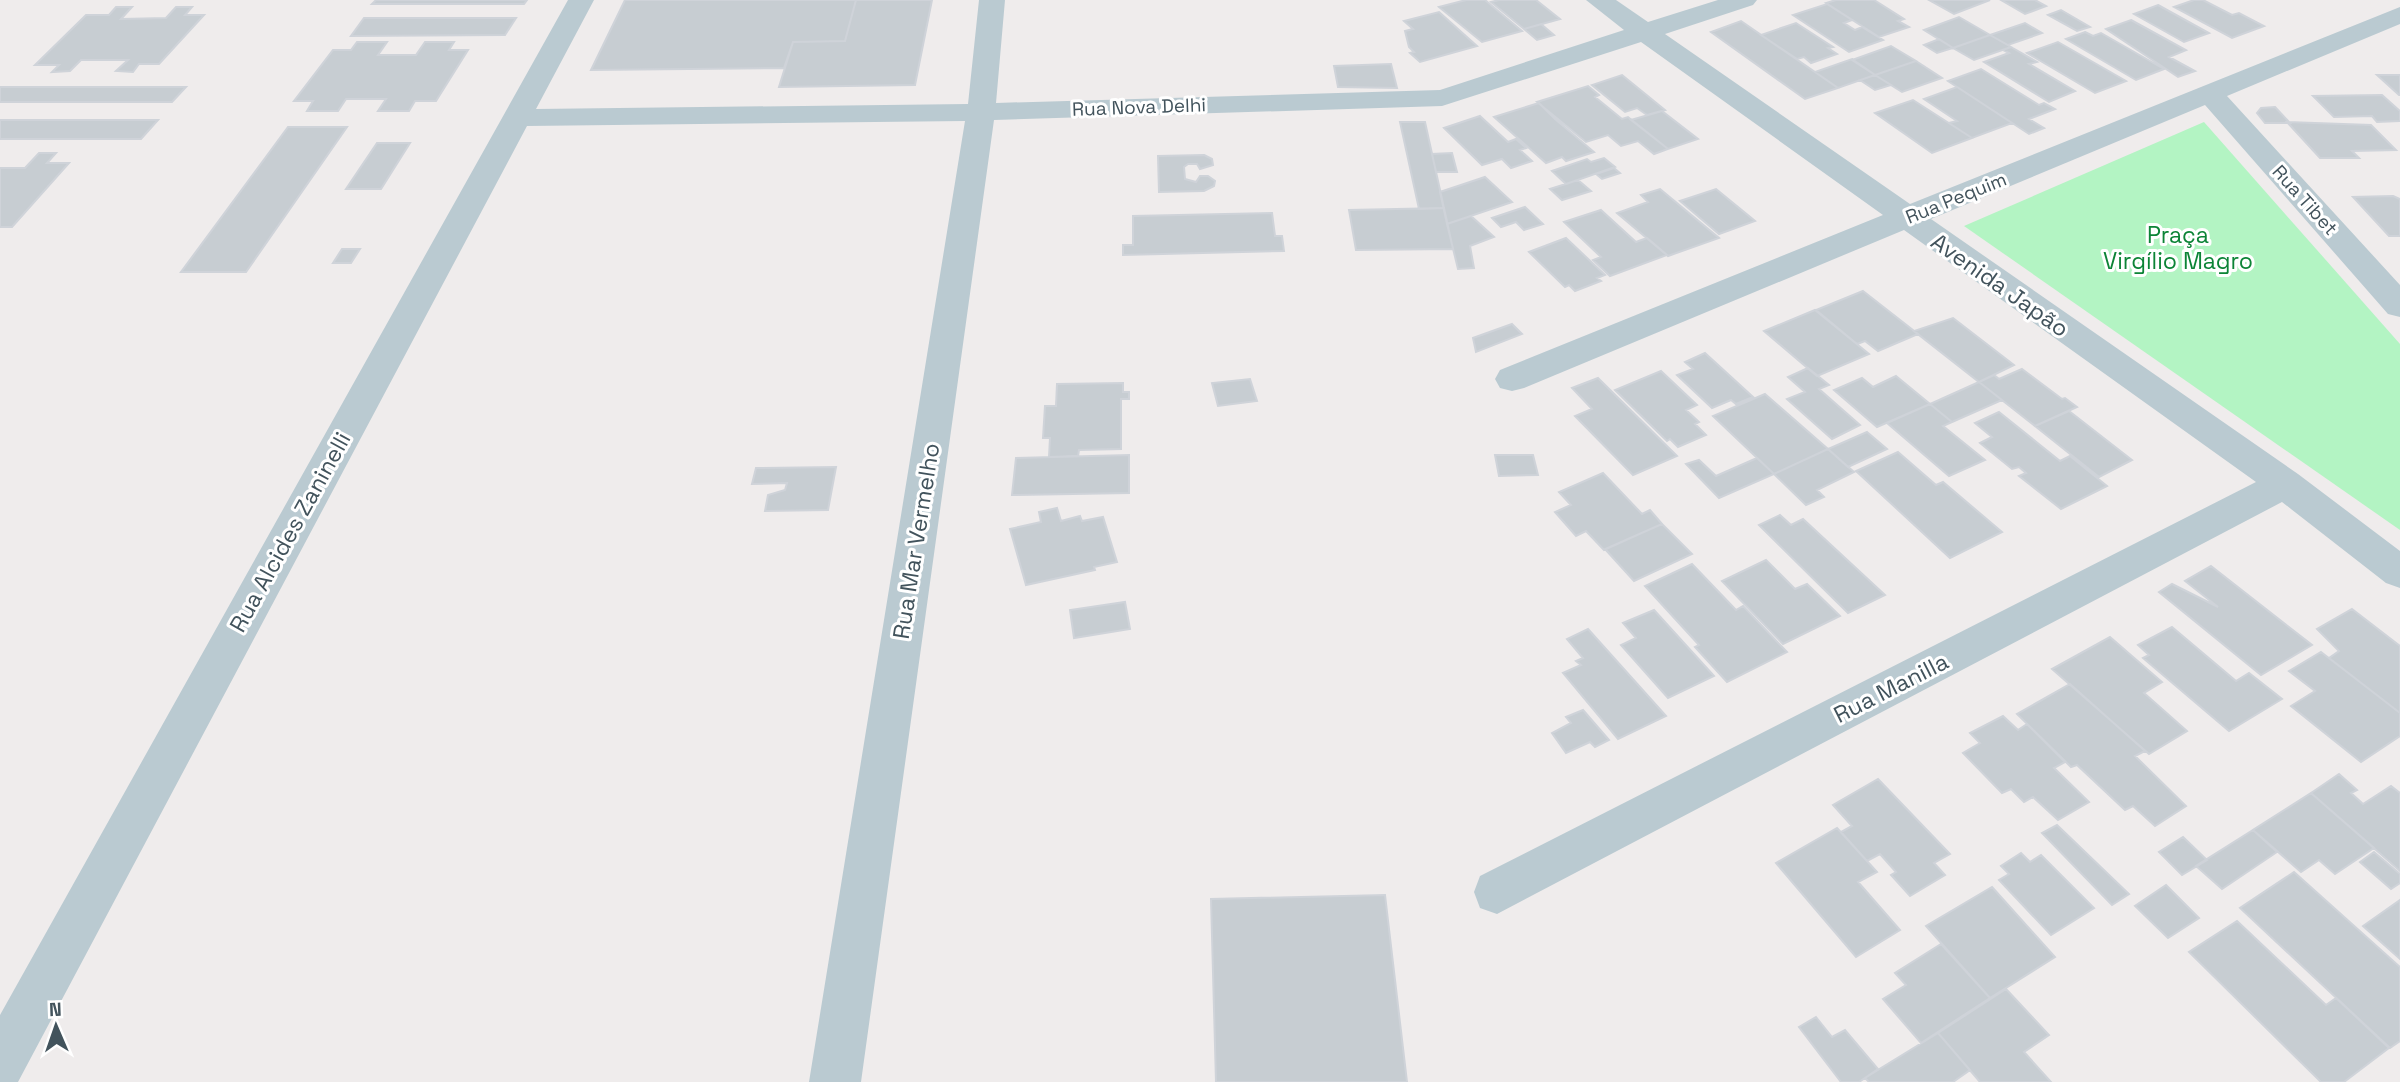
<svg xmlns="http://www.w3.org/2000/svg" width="2400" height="1082" font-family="'Space Grotesk',sans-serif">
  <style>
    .green { fill: #b3f4c3 }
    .building { fill: #c7cdd2; stroke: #cfd3d9; stroke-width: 2 }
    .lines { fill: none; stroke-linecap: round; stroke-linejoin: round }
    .street { fill: #bacad1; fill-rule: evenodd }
    .labels { text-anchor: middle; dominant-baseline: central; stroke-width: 6; stroke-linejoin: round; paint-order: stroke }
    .far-street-label { font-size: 19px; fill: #42535c; stroke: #fff }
    .park-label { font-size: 23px; fill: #0c8436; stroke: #fff }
    .street-label { font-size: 23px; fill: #42535c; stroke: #fff }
  </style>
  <rect width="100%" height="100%" fill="#efecec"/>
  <path class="green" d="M 2204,122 L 2400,344 L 2400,530 L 1964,226 Z"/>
  <path class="building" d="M 376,0 L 527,0 L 524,4 L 372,4 Z
    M 625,0 L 856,0 L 845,41 L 793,42 L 784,68 L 591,70 Z
    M 856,0 L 932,0 L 915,85 L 779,87 L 793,42 L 845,41 Z
    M 1466,0 L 1485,0 L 1522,31 L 1482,42 L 1439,7 Z
    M 1499,0 L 1536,0 L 1560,19 L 1524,29 L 1491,2 Z
    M 1836,0 L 1874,0 L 1904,19 L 1898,21 L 1909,27 L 1879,37 L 1826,3 Z
    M 1929,0 L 1990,0 L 1954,14 Z
    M 2001,0 L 2035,0 L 2046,6 L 2025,14 Z
    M 2194,0 L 2203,0 L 2232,15 L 2239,13 L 2264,26 L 2232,38 L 2174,7 Z
    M 1827,4 L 1852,20 L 1844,23 L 1855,30 L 1862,27 L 1883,40 L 1849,52 L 1793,15 Z
    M 2158,5 L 2209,33 L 2184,42 L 2134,14 Z
    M 116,7 L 132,7 L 121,19 L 166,18 L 176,7 L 192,7 L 185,15 L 204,15 L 159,64 L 139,64 L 133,72 L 116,71 L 128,60 L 81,60 L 70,71 L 52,72 L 59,65 L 35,65 L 86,15 L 109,15 Z
    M 2061,10 L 2090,27 L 2077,31 L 2048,15 Z
    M 1439,12 L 1477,46 L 1420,62 L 1410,53 L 1414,52 L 1409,47 L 1405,31 L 1413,29 L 1404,21 Z
    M 1959,17 L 1990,35 L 1953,48 L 1924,30 Z
    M 364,18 L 516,18 L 505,35 L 351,36 Z
    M 2131,20 L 2186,50 L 2169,57 L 2195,71 L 2178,77 L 2106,29 Z
    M 1741,21 L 1838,88 L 1805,99 L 1711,32 Z
    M 1796,23 L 1833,47 L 1828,48 L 1837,54 L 1811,63 L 1804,57 L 1797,59 L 1761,35 Z
    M 2025,23 L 2042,33 L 2008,45 L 1990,35 Z
    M 1541,24 L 1554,35 L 1537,40 L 1524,29 Z
    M 2085,32 L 2093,36 L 2101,33 L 2164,69 L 2136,80 L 2066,39 Z
    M 1990,35 L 2011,47 L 1974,60 L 1953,48 Z
    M 1939,39 L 1953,48 L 1937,53 L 1924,45 Z
    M 357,42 L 387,42 L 378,55 L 416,55 L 425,42 L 454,42 L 449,50 L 468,50 L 436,101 L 415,101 L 409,111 L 378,111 L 386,99 L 346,99 L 338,111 L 307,111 L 313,101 L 294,101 L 333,50 L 351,50 Z
    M 2058,42 L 2126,81 L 2095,93 L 2027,53 Z
    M 1891,46 L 1916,61 L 1875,75 L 1852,60 Z
    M 2011,47 L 2037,62 L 2029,64 L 2075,91 L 2049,102 L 1984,62 L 2009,53 L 2003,50 Z
    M 1852,59 L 1875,75 L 1838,88 L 1815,72 Z
    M 1916,61 L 1942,78 L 1902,92 L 1875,75 Z
    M 1391,64 L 1397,88 L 1338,87 L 1334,66 Z
    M 1981,69 L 2039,105 L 2044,103 L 2055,109 L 2029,119 L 2044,128 L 2029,134 L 1948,81 Z
    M 1622,75 L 1665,110 L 1647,115 L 1637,108 L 1625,112 L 1592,85 Z
    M 1875,75 L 1891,85 L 1875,90 L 1860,80 Z
    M 2377,75 L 2400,75 L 2400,95 L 2399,95 Z
    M 1588,86 L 1599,95 L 1595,97 L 1622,119 L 1628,117 L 1668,149 L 1654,154 L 1638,141 L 1621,146 L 1608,135 L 1586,142 L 1537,102 Z
    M 0,87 L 186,87 L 172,102 L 0,102 Z
    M 1957,87 L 2012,123 L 1972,138 L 1949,123 L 1957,121 L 1924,99 Z
    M 2382,95 L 2400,111 L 2400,121 L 2377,122 L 2372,116 L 2334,117 L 2313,96 Z
    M 1913,100 L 1972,138 L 1932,153 L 1875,113 Z
    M 1539,103 L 1555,119 L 1594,152 L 1566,161 L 1562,157 L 1546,163 L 1494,117 Z
    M 2275,107 L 2290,123 L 2265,123 L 2257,113 L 2261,108 Z
    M 1662,111 L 1698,139 L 1668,149 L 1631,120 Z
    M 1480,116 L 1508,142 L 1516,139 L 1526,148 L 1520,150 L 1532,161 L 1511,168 L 1502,159 L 1482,165 L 1444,128 Z
    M 0,120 L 158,120 L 141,139 L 0,139 Z
    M 1400,122 L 1425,122 L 1444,208 L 1419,209 Z
    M 2287,122 L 2371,125 L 2396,150 L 2352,151 L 2359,158 L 2320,158 Z
    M 288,127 L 347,127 L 246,272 L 181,272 Z
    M 377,143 L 410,143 L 381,189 L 346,189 Z
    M 39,153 L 56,153 L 47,163 L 69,163 L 12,227 L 0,227 L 0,168 L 25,168 Z
    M 1452,153 L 1457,172 L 1436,172 L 1432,154 Z
    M 1204,155 L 1212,159 L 1213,165 L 1200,169 L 1197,164 L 1188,164 L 1184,167 L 1185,179 L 1196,182 L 1200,176 L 1208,176 L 1215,181 L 1214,186 L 1204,191 L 1159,192 L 1158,156 Z
    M 1604,158 L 1615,167 L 1566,184 L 1552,171 L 1587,159 L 1591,162 Z
    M 1614,168 L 1620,173 L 1602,179 L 1596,174 Z
    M 1485,177 L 1512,202 L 1447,224 L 1440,192 Z
    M 1578,180 L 1591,191 L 1562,200 L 1550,189 Z
    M 1660,189 L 1719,238 L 1668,256 L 1617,213 L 1648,202 L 1641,195 Z
    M 1716,189 L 1755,221 L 1719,234 L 1680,201 Z
    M 2393,196 L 2400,199 L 2400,236 L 2389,236 L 2353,197 Z
    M 1525,207 L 1543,224 L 1524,230 L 1516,222 L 1501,227 L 1492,218 Z
    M 1444,208 L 1453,249 L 1356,250 L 1349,210 Z
    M 1601,210 L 1636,242 L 1647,238 L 1667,255 L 1610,276 L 1593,260 L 1601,257 L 1564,222 Z
    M 1272,213 L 1275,236 L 1282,236 L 1284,251 L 1123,255 L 1123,245 L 1133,245 L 1133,216 Z
    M 1471,216 L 1494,237 L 1470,246 L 1474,268 L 1458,269 L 1447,224 Z
    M 1566,238 L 1605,275 L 1597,278 L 1601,281 L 1575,291 L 1569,285 L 1565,287 L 1529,252 Z
    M 342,249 L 360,249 L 351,263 L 333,263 Z
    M 1863,291 L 1918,334 L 1878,351 L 1865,341 L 1857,344 L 1816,310 Z
    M 1815,310 L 1869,354 L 1817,376 L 1764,331 Z
    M 1953,318 L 2014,365 L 1979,382 L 1914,331 Z
    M 1512,324 L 1522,334 L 1476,352 L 1473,338 Z
    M 1705,353 L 1753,397 L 1736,404 L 1731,400 L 1712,408 L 1677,375 L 1693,369 L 1685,362 Z
    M 1808,368 L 1829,385 L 1819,389 L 1860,425 L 1832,439 L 1787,399 L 1805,392 L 1788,377 Z
    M 2022,369 L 2062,399 L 2065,398 L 2077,407 L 2035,426 L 1979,382 L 1994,375 L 1999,379 Z
    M 1661,371 L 1697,405 L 1686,410 L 1699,422 L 1695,424 L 1706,435 L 1678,447 L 1670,439 L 1667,441 L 1615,390 Z
    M 1896,376 L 1930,404 L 1877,427 L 1834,390 L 1862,378 L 1873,387 Z
    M 1598,378 L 1677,456 L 1633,475 L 1575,416 L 1592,409 L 1572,388 Z
    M 1250,379 L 1257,401 L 1218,406 L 1212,383 Z
    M 1979,382 L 2002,400 L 1952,422 L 1930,404 Z
    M 1123,383 L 1123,392 L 1129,392 L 1129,399 L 1121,399 L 1121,449 L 1079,450 L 1078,456 L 1049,457 L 1050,438 L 1043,438 L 1045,406 L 1056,406 L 1057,384 Z
    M 1765,394 L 1828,449 L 1774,474 L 1713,416 Z
    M 1930,404 L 1952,422 L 1943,426 L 1985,460 L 1949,476 L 1887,423 Z
    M 2069,411 L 2132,460 L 2099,477 L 2035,426 Z
    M 1999,412 L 2060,461 L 2070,456 L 2107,486 L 2061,509 L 2019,476 L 2026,473 L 2019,467 L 2012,469 L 1980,443 L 1992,437 L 1975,423 Z
    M 1867,432 L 1887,449 L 1848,467 L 1828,449 Z
    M 1828,449 L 1854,472 L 1817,490 L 1824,497 L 1806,505 L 1774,474 Z
    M 1898,452 L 1936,485 L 1943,482 L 2002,532 L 1950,558 L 1856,471 Z
    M 1129,455 L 1129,493 L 1012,495 L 1016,458 Z
    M 1495,455 L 1533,455 L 1538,475 L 1499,476 Z
    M 1757,458 L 1774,474 L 1719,498 L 1686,464 L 1699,460 L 1716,476 Z
    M 836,467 L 828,510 L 765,511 L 768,495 L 785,490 L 787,483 L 752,484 L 756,468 Z
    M 1603,473 L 1642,514 L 1650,510 L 1662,524 L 1604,550 L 1586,531 L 1576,536 L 1555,512 L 1571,505 L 1559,492 Z
    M 1057,508 L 1061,521 L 1080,516 L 1082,521 L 1103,517 L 1117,562 L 1094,567 L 1095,570 L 1026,585 L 1010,529 L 1041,522 L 1039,512 Z
    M 1780,515 L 1791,525 L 1803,519 L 1885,595 L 1848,613 L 1759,525 Z
    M 1662,524 L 1692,554 L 1634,581 L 1605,549 Z
    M 1766,560 L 1795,589 L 1807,584 L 1840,616 L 1783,644 L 1722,581 Z
    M 1692,564 L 1736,610 L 1743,606 L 1787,652 L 1727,682 L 1695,647 L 1699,645 L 1645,586 Z
    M 2211,566 L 2312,645 L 2261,675 L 2159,592 L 2172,584 L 2218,607 L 2185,581 Z
    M 1125,602 L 1130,629 L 1074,638 L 1070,610 Z
    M 2352,609 L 2400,646 L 2400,713 L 2329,658 L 2339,651 L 2317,629 Z
    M 1654,610 L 1714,676 L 1668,698 L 1621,645 L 1636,638 L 1623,623 Z
    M 2172,627 L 2236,681 L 2249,673 L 2282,699 L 2229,731 L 2143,658 L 2149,655 L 2138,645 Z
    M 1588,629 L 1666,716 L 1618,739 L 1563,673 L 1581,665 L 1576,661 L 1583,658 L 1567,639 Z
    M 2110,637 L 2162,682 L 2144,693 L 2187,731 L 2149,754 L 2052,669 Z
    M 2321,652 L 2400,713 L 2400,736 L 2361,762 L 2291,706 L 2315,691 L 2289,671 Z
    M 2070,684 L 2145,751 L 2135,756 L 2186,806 L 2155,826 L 2133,806 L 2125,810 L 2077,765 L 2071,767 L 2017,714 Z
    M 1583,710 L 1609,740 L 1595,747 L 1590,742 L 1566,753 L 1552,733 L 1571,723 L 1566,717 Z
    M 2003,716 L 2018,730 L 2027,724 L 2065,762 L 2054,768 L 2089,802 L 2058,820 L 2033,797 L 2024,802 L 2011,789 L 2002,793 L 1963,753 L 1980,743 L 1970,733 Z
    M 2339,774 L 2357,790 L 2351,793 L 2363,804 L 2391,786 L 2400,793 L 2400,871 L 2311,793 Z
    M 1878,779 L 1950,854 L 1934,863 L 1945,875 L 1910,896 L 1891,875 L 1896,872 L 1880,854 L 1867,861 L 1841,832 L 1852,826 L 1833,805 Z
    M 2311,793 L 2374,848 L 2335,874 L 2319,860 L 2301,872 L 2253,830 Z
    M 2057,825 L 2129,894 L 2112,905 L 2042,833 Z
    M 1837,828 L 1877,872 L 1858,882 L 1900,930 L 1856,957 L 1776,863 Z
    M 2253,830 L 2277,852 L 2222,889 L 2196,866 Z
    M 2183,837 L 2207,860 L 2182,875 L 2159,852 Z
    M 2374,852 L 2400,874 L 2400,883 L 2391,889 L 2360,862 Z
    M 2021,853 L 2030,862 L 2041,855 L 2094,908 L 2051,935 L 1999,880 L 2009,874 L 2001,866 Z
    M 2294,872 L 2400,967 L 2400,1041 L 2390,1048 L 2240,908 Z
    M 2166,885 L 2199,918 L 2168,938 L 2135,906 Z
    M 1992,887 L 2055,957 L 1990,998 L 1926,926 Z
    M 1385,895 L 1407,1082 L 1216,1082 L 1211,899 Z
    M 2400,900 L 2400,959 L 2363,926 Z
    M 2237,921 L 2326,1005 L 2336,998 L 2389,1048 L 2344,1082 L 2321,1082 L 2189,952 Z
    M 1941,944 L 1990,998 L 1921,1043 L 1883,999 L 1906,985 L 1895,973 Z
    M 2006,989 L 2049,1035 L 2024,1052 L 2051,1082 L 1980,1082 L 1938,1033 Z
    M 1816,1017 L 1832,1037 L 1845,1030 L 1878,1069 L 1859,1082 L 1841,1082 L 1799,1027 Z
    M 1938,1033 L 1970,1070 L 1953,1082 L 1869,1082 L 1865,1078 Z"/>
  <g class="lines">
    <path class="street" d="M 568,0 L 594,0 L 536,109 L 968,104 L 979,0 L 1005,0 L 996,103 L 1440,90 L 1624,30 L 1586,0 L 1616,0 L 1648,22 L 1718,0 L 1757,0 L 1753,5 L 1665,34 L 1910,204 L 2400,7 L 2400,24 L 2227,96 L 2400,285 L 2400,317 L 2388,314 L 2205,105 L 1931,219 L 2298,474 L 2400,551 L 2400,588 L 2386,583 L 2282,502 L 1497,914 L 1480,908 L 1474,892 L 1480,876 L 2256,482 L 1904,230 L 1524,388 L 1512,391 L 1500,388 L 1495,379 L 1500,370 L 1883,215 L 1641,42 L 1442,106 L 994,120 L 861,1082 L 809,1082 L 965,121 L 527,126 L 18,1082 L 0,1082 L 0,1015 Z"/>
  </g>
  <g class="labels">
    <g class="far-street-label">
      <text transform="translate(1139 107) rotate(-2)">Rua Nova Delhi</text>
      <text transform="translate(1956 198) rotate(-22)">Rua Pequim</text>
      <text transform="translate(2305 200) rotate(48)">Rua Tibet</text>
    </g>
    <g class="park-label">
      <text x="2178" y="235">Praça<tspan x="2178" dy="26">Virgílio Magro</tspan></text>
    </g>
    <g class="street-label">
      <text transform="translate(2000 285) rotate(35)">Avenida Japão</text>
      <text transform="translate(290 532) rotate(-61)">Rua Alcides Zaninelli</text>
      <text transform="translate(916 541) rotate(-81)">Rua Mar Vermelho</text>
      <text transform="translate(1891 688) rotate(-27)">Rua Manilla</text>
    </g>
  </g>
  <g transform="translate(56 1026) rotate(358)" stroke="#ffffff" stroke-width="5" paint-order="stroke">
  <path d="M0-5L12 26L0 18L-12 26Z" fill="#42535c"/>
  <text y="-10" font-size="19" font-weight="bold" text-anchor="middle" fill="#42535c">N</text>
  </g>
</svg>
